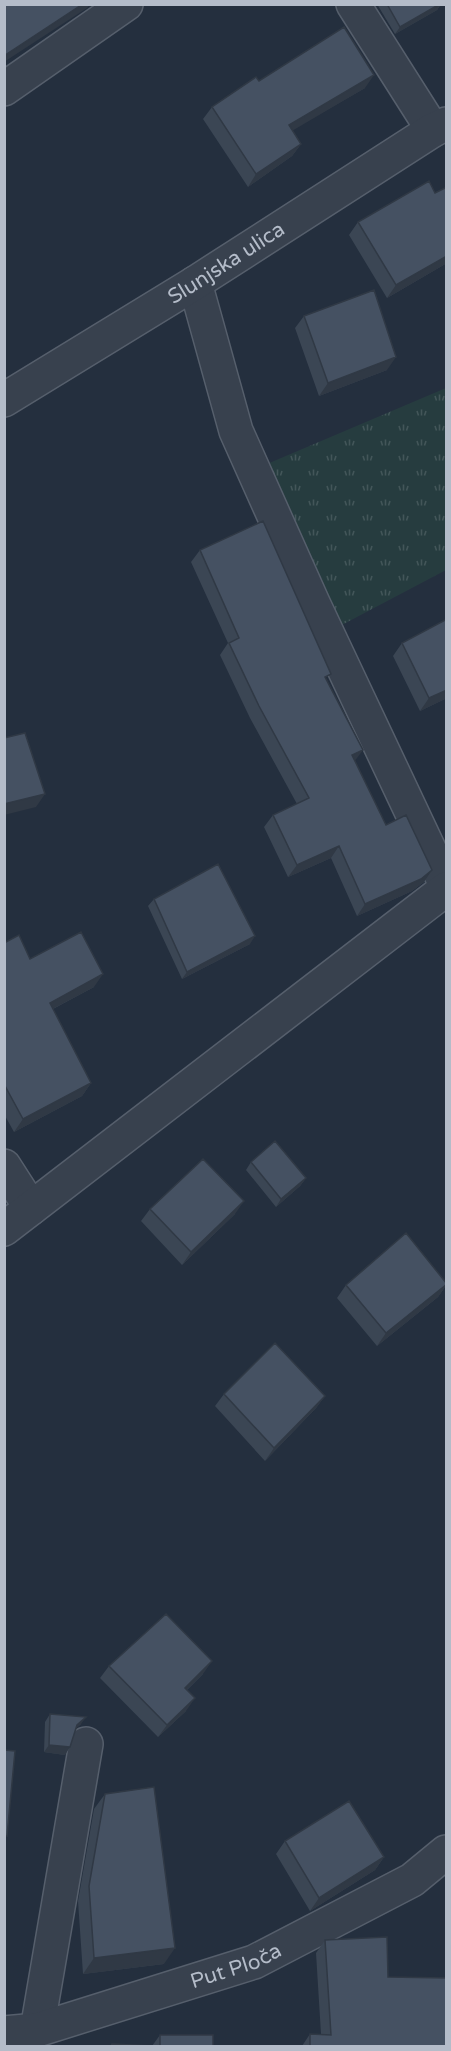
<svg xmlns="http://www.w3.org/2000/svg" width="451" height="2051" font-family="'Varela Round',sans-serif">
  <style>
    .grass { fill: url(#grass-tufts) }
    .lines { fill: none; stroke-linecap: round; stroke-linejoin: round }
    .minor-casing { stroke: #565f6c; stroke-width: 36 }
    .minor { stroke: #38414e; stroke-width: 33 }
    .wall { fill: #3b4654 }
    .shaded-wall { fill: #303945 }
    .building { fill: #455162; stroke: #303945; stroke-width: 1.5 }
    .labels { text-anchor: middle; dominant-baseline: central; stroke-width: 5; stroke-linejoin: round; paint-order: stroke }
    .street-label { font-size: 21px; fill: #b4bcc9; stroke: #1d2633 }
  </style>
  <defs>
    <pattern id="grass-tufts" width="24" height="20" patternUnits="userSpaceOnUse" patternTransform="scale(1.5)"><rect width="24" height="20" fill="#263c3f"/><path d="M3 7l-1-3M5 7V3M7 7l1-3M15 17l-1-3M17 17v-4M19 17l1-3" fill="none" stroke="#435659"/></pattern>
  </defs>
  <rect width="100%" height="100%" fill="#242f3e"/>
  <path class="grass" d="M 446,388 L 446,570 L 338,627 L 267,464 Z"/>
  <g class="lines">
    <defs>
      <g id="minor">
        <path d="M 353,4 L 433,130"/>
        <path d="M 4,89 L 126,4"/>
        <path d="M 195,283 L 236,431 L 313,603 L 446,885"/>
        <path id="s1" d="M 4,400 L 195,283 L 433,130 L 446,124"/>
        <path d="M 4,1166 L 31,1208"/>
        <path d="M 4,1229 L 446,889"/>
        <path d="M 37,2030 L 86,1744"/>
        <path id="s2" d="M 4,2033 L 37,2030 L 254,1962 L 412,1880 L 446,1852"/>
      </g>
    </defs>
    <use href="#minor" class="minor-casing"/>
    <use href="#minor" class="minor"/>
  </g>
  <path class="wall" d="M 377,4 L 441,4 L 437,10 L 395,34 Z
    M 259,81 L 365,88 L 292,130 L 301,144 L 292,156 L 248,187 L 203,119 L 212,107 Z
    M 358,222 L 447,263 L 387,298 L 349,235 Z
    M 304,316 L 387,370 L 319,396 L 295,328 Z
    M 200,550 L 327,680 L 355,761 L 386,825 L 424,882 L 412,891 L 357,916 L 331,858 L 288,877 L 264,827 L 273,815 L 297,804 L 250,718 L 220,655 L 228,643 L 191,562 Z
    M 402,643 L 447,698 L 420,711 L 393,656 Z
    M 154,899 L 250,944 L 182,979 L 148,906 Z
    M 4,943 L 30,959 L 94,987 L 53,1009 L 91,1083 L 82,1096 L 14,1132 L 4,1114 Z
    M 251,1162 L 306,1178 L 300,1186 L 276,1207 L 246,1170 Z
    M 150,1209 L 235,1214 L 182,1265 L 141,1221 Z
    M 447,1284 L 438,1297 L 377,1346 L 337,1298 L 346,1285 Z
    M 224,1394 L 325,1396 L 316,1408 L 265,1461 L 215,1406 Z
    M 109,1666 L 203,1674 L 187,1690 L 186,1711 L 158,1737 L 100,1678 Z
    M 50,1714 L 81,1724 L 75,1729 L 65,1755 L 44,1752 L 45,1722 Z
    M 105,1794 L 164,1964 L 83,1974 L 78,1901 L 94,1809 Z
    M 285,1841 L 384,1857 L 375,1870 L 310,1911 L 276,1854 Z
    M 325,1940 L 388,1977 L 447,2046 L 302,2046 L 310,2034 L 321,2034 L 316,1953 Z
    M 160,2035 L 213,2046 L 110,2046 L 112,2044 L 152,2046 Z"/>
  <path class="shaded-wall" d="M 83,4 L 90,4 L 87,8 L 4,62 L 4,56 Z
    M 440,4 L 441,4 L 437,10 L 395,34 L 400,27 Z
    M 374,75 L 365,88 L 280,138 L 289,125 Z
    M 301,144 L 292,156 L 248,187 L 256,174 Z
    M 447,256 L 447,263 L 387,298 L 396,285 Z
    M 396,357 L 387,370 L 319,396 L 328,383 Z
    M 447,690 L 447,698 L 420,711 L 429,698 Z
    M 363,750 L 354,762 L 352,755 Z
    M 45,794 L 36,807 L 4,815 L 4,804 Z
    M 339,846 L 331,858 L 288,877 L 297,865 Z
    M 432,870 L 424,882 L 412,891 L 357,916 L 365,904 Z
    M 255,936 L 250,944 L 182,979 L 187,972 Z
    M 103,974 L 94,987 L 41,1015 L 50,1003 Z
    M 91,1083 L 82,1096 L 14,1132 L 23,1119 Z
    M 306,1178 L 300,1186 L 276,1207 L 281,1199 Z
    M 244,1201 L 235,1214 L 182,1265 L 191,1252 Z
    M 447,1284 L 438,1297 L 377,1346 L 386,1333 Z
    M 325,1396 L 316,1408 L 265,1461 L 274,1448 Z
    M 212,1661 L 203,1674 L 176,1700 L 185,1688 Z
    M 195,1698 L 186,1711 L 158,1737 L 167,1725 Z
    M 86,1717 L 81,1724 L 71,1733 L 77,1725 Z
    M 49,1745 L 70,1747 L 65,1755 L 44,1752 Z
    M 384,1857 L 375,1870 L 310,1911 L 319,1898 Z
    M 175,1948 L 164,1964 L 83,1974 L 94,1958 Z"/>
  <path class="building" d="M 4,4 L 83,4 L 4,56 Z
    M 387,4 L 440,4 L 400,27 Z
    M 344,27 L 374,75 L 289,125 L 301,144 L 256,174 L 212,107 L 256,77 L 259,81 Z
    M 429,181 L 435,193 L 447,187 L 447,256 L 396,285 L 358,222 Z
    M 374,290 L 396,357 L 328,383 L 304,316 Z
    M 263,521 L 331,674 L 325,677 L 363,750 L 352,755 L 386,825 L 406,815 L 432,870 L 421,879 L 365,904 L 339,846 L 297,865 L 273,815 L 309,798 L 259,706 L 229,643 L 239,638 L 200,550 Z
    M 447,619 L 447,690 L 429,698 L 402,643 Z
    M 25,733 L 45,794 L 4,804 L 4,738 Z
    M 218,864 L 255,936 L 187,972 L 154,899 Z
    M 81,932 L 103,974 L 50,1003 L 91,1083 L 23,1119 L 4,1084 L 4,943 L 19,935 L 30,959 Z
    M 275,1141 L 306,1178 L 281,1199 L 251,1162 Z
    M 203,1159 L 244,1201 L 191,1252 L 150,1209 Z
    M 406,1233 L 447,1284 L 386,1333 L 346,1285 Z
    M 275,1343 L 325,1396 L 274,1448 L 224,1394 Z
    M 166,1614 L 212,1661 L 185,1688 L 195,1698 L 167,1725 L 109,1666 Z
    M 50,1714 L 86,1717 L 77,1725 L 70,1747 L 49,1745 Z
    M 4,1750 L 15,1751 L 7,1836 L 4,1835 Z
    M 154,1787 L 175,1948 L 94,1958 L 89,1886 L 105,1794 Z
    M 349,1801 L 384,1857 L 319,1898 L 285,1841 Z
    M 387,1937 L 388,1977 L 447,1978 L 447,2046 L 310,2046 L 310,2034 L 331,2035 L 325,1940 Z
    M 160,2035 L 213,2035 L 213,2046 L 160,2046 Z
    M 112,2044 L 153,2046 L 111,2046 Z"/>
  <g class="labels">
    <g class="street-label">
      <text stroke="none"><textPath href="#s1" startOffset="261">Slunjska ulica</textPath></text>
      <text stroke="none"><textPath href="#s2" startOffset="242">Put Ploča</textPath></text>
    </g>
  </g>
  <rect width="451" height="2051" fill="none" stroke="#b4bcc9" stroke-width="12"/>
</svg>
